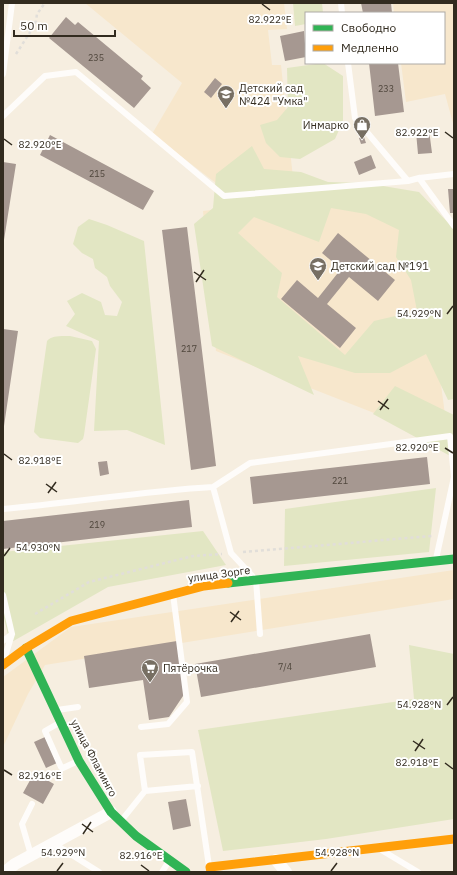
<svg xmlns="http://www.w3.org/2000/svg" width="457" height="875" font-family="'IBM Plex Sans',sans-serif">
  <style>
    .built { fill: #f7e7cc }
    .green { fill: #e2e6c3; fill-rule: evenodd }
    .building { fill: #a69891 }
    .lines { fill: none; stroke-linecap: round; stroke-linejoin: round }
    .path { stroke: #e1ded9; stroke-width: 2.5; stroke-dasharray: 3 3; stroke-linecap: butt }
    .lane { stroke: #fefcfa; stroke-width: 6 }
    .street { stroke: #fefcfa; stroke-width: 12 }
    .fast { stroke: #30b455; stroke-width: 9 }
    .slow { stroke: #ff9f0a; stroke-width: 9 }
    .ticks { fill: none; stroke: #322b1f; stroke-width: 1.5 }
    .labels { text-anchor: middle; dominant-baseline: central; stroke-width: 4; stroke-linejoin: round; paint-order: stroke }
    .number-label { font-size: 9px; fill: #4f463c }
    .poi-label { font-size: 11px; fill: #322b1f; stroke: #fff; text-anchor: start }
    .street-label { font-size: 11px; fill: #322b1f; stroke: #fff }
    .ticks-label { font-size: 10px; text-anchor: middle; fill: #322b1f; stroke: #fff; stroke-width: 4; stroke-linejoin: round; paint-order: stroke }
  </style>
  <rect width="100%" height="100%" fill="#f6eee0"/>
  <path class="built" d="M 85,3 L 284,3 L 287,29 L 268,30 L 272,65 L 281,65 L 293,178 L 221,187 L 152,134 L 182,83 Z
    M 393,3 L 454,3 L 454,127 L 445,94 L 406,102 L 401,63 L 444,63 L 444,13 L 394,13 Z
    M 376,190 L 418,212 L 446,422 L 392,420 L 216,351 L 203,211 Z
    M 454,570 L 454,599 L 45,665 L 28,694 L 3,747 L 3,677 L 71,627 Z"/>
  <path class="green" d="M 293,3 L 322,3 L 323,13 L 306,13 L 306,24 L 295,26 Z
    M 323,63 L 343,76 L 343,121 L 335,139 L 300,159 L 280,157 L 266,143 L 260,125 L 277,120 L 288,107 L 287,68 Z
    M 252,146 L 264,169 L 301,172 L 328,182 L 365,183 L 419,192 L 454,229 L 454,399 L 448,400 L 426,354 L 390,373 L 355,373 L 298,356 L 314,395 L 212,346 L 194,224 L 213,208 L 216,174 ZM 331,208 L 366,214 L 399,230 L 396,257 L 411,280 L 417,311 L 374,321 L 345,355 L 277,297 L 282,273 L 238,233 L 254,217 L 319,242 Z
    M 89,219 L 107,225 L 144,241 L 165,445 L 127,430 L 94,431 L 99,341 L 66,326 L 75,314 L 67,301 L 82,293 L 101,302 L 105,315 L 117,316 L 122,302 L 110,286 L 107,277 L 95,268 L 93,259 L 82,253 L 73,244 L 78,227 Z
    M 70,336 L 92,341 L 96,349 L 84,435 L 83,439 L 78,443 L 40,438 L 34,432 L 47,341 C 52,335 62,336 70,336 Z
    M 395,386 L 454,415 L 454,458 L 373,414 Z
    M 436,488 L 429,552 L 284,566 L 285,509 Z
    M 203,531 L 226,565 L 108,587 L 10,643 L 3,614 L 3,552 Z
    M 409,645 L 454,654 L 454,819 L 326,839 L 223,851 L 198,730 L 414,699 Z"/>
  <path class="building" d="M 361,3 L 391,3 L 392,13 L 363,13 Z
    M 66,17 L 75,25 L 78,22 L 143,76 L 141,79 L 151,88 L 134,108 L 49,38 Z
    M 304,31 L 306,57 L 285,61 L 280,36 Z
    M 369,63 L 398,63 L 404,112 L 375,116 Z
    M 215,78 L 222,84 L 211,98 L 204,92 Z
    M 429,130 L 432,153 L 418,154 L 416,132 Z
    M 50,135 L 154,191 L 143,210 L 40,155 Z
    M 364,137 L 366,143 L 361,144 L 359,138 Z
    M 371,155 L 376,168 L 359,175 L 354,162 Z
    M 3,162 L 16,164 L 4,240 L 3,240 Z
    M 448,189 L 454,189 L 454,213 L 450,213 Z
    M 187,227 L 216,466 L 191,470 L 162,230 Z
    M 338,233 L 395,280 L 378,301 L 349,277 L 327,304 L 356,328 L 340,348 L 281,299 L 297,280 L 318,298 L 341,269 L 322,253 Z
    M 3,329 L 18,331 L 4,426 L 3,426 Z
    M 427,457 L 430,484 L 253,504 L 250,477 Z
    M 107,461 L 109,474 L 100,476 L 98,462 Z
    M 189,500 L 192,527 L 3,549 L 3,521 Z
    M 370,634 L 376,667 L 201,697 L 195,664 Z
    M 177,641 L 185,693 L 169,717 L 149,720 L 143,680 L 89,688 L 84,656 Z
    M 45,737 L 57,763 L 46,768 L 34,742 Z
    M 34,773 L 54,784 L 43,804 L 23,793 Z
    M 186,799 L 191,826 L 173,830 L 168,802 Z"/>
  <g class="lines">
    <path class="path" d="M 16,54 L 29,34 L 36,21 L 37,14 L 45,3
      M 243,552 L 432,536
      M 35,614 L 89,582 L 193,556 L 222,554"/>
    <path class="lane" d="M 341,3 L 342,13
      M 348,63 L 355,118 L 408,181 L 419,178 L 454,174
      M 3,74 L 12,3
      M 3,116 L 45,76 L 76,72 L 224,196 L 408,181
      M 419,178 L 454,226
      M 213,487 L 250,463 L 450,436 L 454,477 L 436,559
      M 3,509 C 73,503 143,491 213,487 L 231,553 L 256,580 L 260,634
      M 3,595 L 12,634 L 4,660
      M 3,641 L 12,634
      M 57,710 L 78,707
      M 59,723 L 45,731 L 61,767 L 63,768 L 78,761
      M 141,727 L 168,724 L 187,702 L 173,594
      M 145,791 L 198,786
      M 121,821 L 145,791 L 140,755 L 192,752 L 209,866
      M 53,843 L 99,872
      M 383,851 L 418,872
      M 31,855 L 22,824 L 32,804
      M 162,872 L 169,861"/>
    <path class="street" d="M 276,860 L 286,872
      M 5,872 L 15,864 L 111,812"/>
    <path class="fast" d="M 228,583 L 454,559
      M 26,648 L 79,761 L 111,812 L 136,836 L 186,872"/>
    <path class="slow" d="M 3,665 L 26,648 L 71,621 L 204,586 L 228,583
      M 211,872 L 210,867 L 454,839"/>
  </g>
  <path class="ticks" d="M 262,4 L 270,10M 445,132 L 453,138M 4,139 L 12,145M 194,272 L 206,280M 196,282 L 204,270M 447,314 L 453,306M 378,401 L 389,409M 380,410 L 388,399M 445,448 L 453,453M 4,454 L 12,460M 46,484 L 57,492M 48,493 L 56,482M 4,556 L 10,548M 230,612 L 241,620M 231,622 L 239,611M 447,705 L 453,697M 413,741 L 425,749M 415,751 L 423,739M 445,763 L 453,769M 4,770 L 12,775M 82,824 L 93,832M 83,834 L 91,822M 141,865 L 149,871M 57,871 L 63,863M 331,871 L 337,863"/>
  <defs>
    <symbol id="school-pin" viewBox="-11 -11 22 30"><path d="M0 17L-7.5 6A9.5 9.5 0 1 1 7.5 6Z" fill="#776f63" stroke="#fff"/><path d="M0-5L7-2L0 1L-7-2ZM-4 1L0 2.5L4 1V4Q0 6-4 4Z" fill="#fff"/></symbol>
    <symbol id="shop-pin" viewBox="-11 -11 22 30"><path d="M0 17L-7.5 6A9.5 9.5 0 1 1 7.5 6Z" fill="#776f63" stroke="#fff"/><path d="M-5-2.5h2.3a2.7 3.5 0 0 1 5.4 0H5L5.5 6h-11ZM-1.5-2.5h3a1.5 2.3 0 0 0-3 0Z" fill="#fff"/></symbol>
    <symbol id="supermarket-pin" viewBox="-11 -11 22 30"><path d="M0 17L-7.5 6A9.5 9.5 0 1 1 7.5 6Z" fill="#776f63" stroke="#fff"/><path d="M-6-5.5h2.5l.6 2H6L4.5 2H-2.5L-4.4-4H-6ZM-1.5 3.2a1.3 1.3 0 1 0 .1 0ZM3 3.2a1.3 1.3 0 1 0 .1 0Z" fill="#fff"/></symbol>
  </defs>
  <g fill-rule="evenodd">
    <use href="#school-pin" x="216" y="84" width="20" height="27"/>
    <use href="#shop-pin" x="352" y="115" width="20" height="27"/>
    <use href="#school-pin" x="308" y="256" width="20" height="27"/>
    <use href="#supermarket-pin" x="140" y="658" width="20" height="27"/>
  </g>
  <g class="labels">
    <g class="number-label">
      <text x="96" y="57">235</text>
      <text x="386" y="88">233</text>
      <text x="97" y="173">215</text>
      <text x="189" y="348">217</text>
      <text x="340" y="480">221</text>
      <text x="97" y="524">219</text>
      <text x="285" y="666">7/4</text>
    </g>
    <g class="poi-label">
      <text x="239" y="88">Детский сад<tspan x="239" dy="13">№424 "Умка"</tspan></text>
      <text x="349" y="125" text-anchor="end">Инмарко</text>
      <text x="331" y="266">Детский сад №191</text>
      <text x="163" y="668">Пятёрочка</text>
    </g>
    <g class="street-label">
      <text transform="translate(219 574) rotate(-8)">улица Зорге</text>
      <text transform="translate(94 758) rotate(62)">улица Фламинго</text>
    </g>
  </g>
  <g class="ticks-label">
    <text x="270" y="23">82.922°E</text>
    <text x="417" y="136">82.922°E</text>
    <text x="40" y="148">82.920°E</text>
    <text x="419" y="317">54.929°N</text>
    <text x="417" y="451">82.920°E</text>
    <text x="40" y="464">82.918°E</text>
    <text x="38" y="551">54.930°N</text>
    <text x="419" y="708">54.928°N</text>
    <text x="417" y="766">82.918°E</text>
    <text x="40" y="779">82.916°E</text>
    <text x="63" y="856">54.929°N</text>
    <text x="337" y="856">54.928°N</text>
    <text x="141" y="859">82.916°E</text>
  </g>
  <rect width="457" height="875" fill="none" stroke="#322b1f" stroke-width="8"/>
  <rect x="305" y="12" width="140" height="52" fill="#ffffff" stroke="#adaaa5"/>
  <rect x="313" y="25" width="20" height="6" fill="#30b455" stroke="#adaaa5"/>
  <text x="341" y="32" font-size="12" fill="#322b1f">Свободно</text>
  <rect x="313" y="45" width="20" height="6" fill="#ff9f0a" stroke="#adaaa5"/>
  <text x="341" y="52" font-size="12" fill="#322b1f">Медленно</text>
  <path d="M14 30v6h101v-6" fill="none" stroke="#322b1f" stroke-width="2"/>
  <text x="20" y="30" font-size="12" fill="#322b1f" stroke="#ffffff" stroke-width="3" paint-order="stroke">50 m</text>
</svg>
